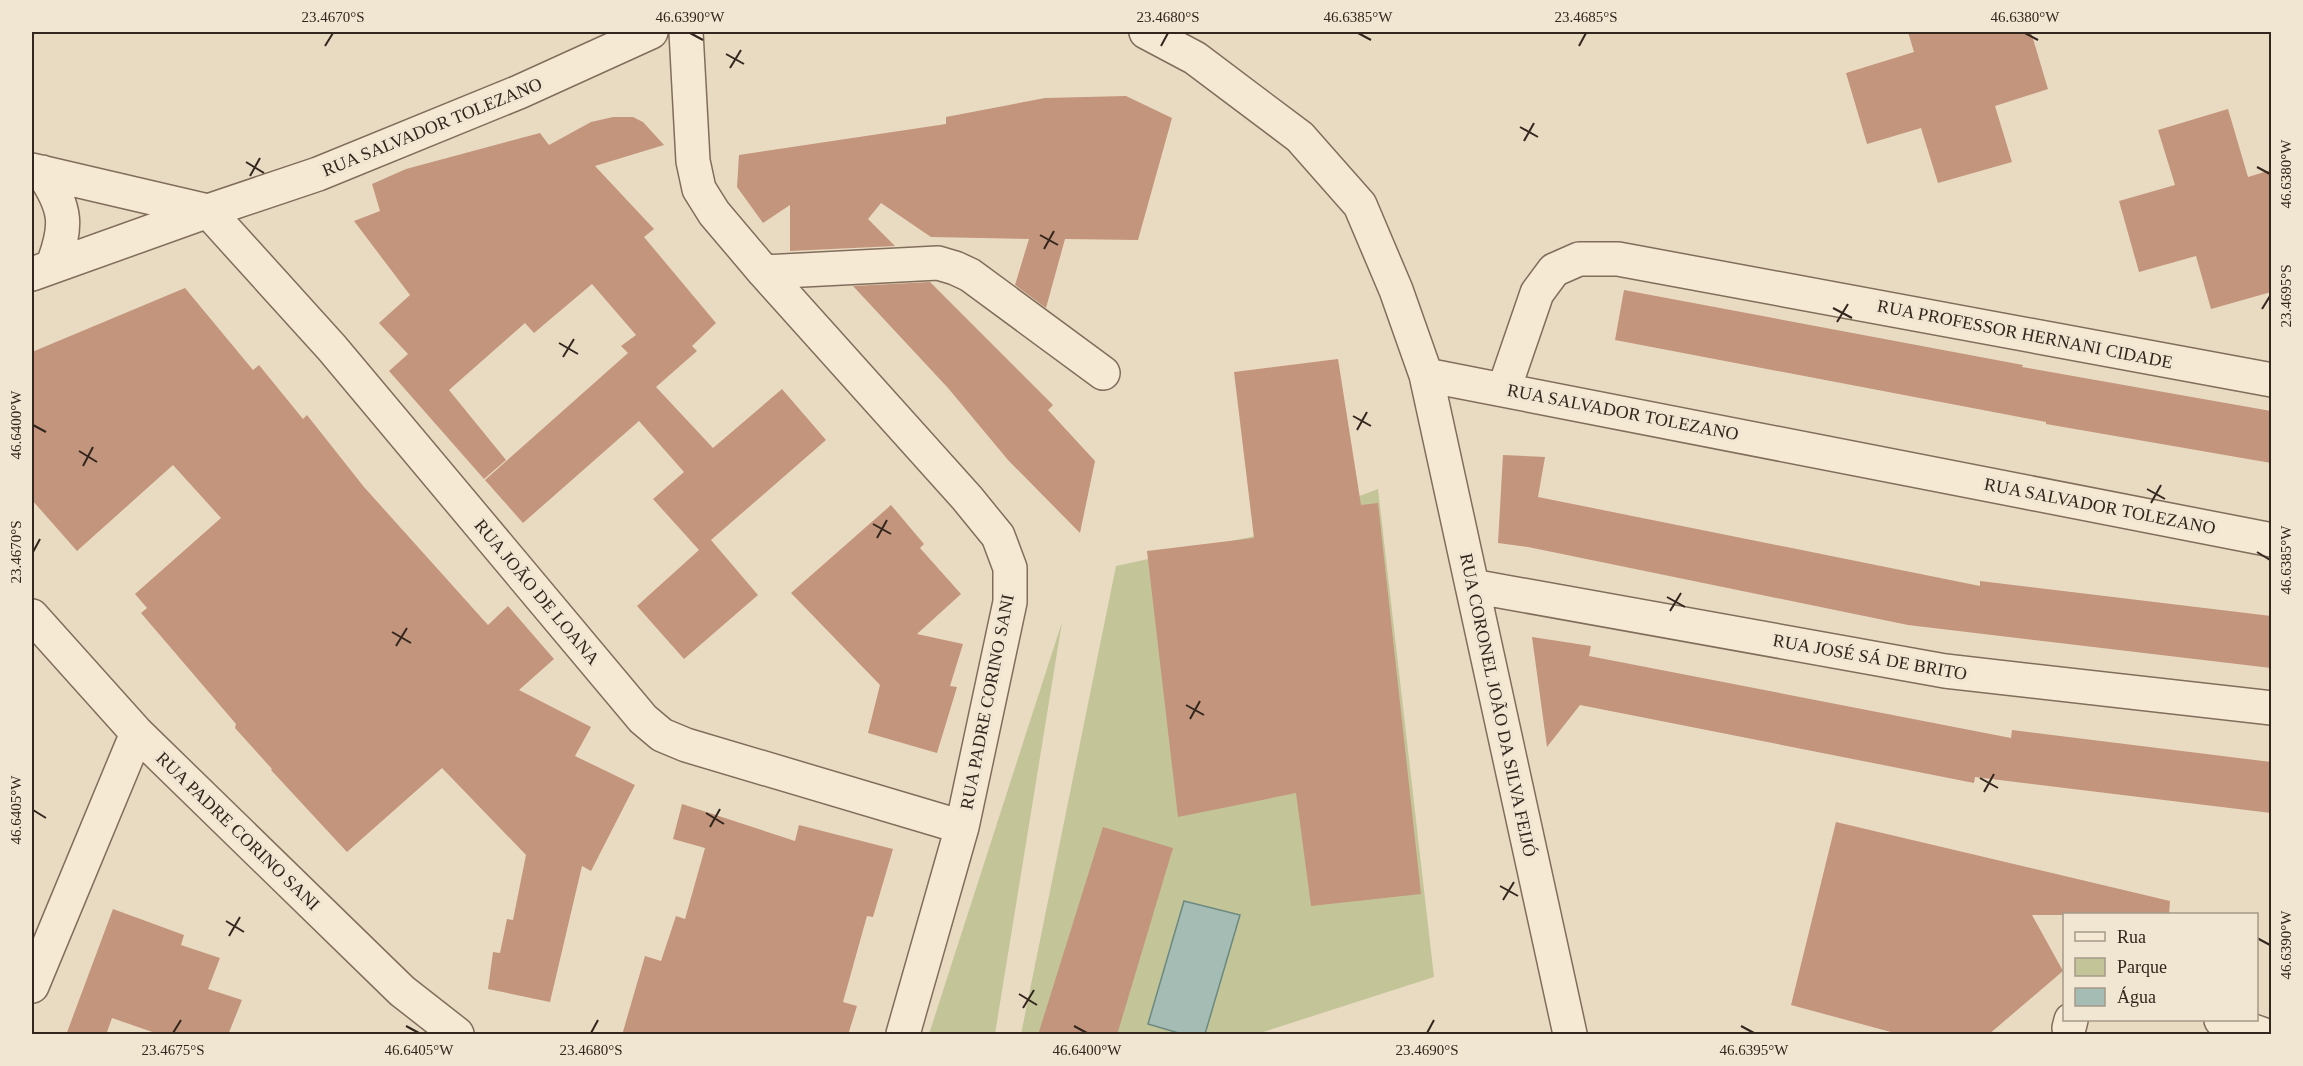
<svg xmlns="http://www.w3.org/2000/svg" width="2303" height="1066" font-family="'Times New Roman',serif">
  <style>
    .green { fill: #c3c598 }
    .water { fill: #a4bcb3; stroke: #6c8980; stroke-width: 1.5 }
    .building { fill: #c3957c }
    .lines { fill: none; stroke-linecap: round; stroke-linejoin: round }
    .minor-casing { stroke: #816d5b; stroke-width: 36 }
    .minor { stroke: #f5e9d4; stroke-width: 33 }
    .ticks { fill: none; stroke: #32261e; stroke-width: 2 }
    .labels { text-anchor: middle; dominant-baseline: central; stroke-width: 6; stroke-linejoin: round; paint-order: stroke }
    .street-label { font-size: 18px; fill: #32261e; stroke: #f1e6d1 }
    .neatline { fill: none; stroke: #32261e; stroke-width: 2 }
    .ticks-label { font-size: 15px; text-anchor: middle; fill: #32261e }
  </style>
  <rect width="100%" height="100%" fill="#e9dbc2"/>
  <path class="green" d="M 1378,489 L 1434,977 L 1257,1034 L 1021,1034 L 1116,566 L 1255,536 Z
    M 1062,622 L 995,1034 L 929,1034 Z"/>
  <path class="water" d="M 1184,901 L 1240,915 L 1205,1034 L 1182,1034 L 1148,1024 Z"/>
  <path class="building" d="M 1908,32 L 2031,32 L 2048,89 L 1995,106 L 2012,162 L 1938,183 L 1921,128 L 1867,144 L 1846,73 L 1914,52 Z
    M 1126,96 L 1172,118 L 1138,240 L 1065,239 L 1046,308 L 1015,285 L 1029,239 L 931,237 L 881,203 L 868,219 L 895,246 L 790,251 L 790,205 L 763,223 L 737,187 L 739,155 L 946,124 L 946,117 L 1045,98 Z
    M 2228,109 L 2248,177 L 2271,170 L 2271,292 L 2211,309 L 2196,256 L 2139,272 L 2119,201 L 2175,185 L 2158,130 Z
    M 613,117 L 633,117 L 643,122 L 664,145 L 595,166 L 654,229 L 644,237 L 716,323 L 692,346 L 697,351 L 656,387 L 713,448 L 782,389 L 826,440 L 711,540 L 758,595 L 684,659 L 637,606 L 699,550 L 653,499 L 684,472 L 639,421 L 523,523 L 485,480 L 628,353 L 621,346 L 636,335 L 592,284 L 534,333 L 525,323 L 449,390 L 506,460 L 484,479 L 389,371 L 408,354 L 379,323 L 410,295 L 354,221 L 380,211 L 372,184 L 406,169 L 540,133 L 549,145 L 591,122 Z
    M 930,282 L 1053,405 L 1048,410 L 1095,461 L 1080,533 L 1008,460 L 948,388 L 853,286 Z
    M 185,288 L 253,370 L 259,365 L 303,419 L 307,415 L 364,487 L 488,625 L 508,606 L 554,659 L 519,690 L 591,727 L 575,756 L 635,785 L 591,871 L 582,866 L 550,1002 L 488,989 L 493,952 L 500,953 L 507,919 L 513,920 L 526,855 L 442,768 L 347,852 L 271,770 L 272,769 L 235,728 L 236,724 L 141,613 L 147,608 L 135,594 L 221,518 L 173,465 L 77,551 L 32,500 L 32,352 Z
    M 1624,290 L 2023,365 L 2022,367 L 2271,411 L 2271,463 L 2046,424 L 2046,422 L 1615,340 Z
    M 1338,359 L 1361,505 L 1378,503 L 1421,894 L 1311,906 L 1296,793 L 1178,817 L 1147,551 L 1254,538 L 1234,372 Z
    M 1503,455 L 1545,457 L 1538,497 L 1980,586 L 1980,581 L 2271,616 L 2271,668 L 1908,625 L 1528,547 L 1498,543 Z
    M 891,505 L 924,544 L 920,548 L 961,594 L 917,634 L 963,644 L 950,686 L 957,687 L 937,753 L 868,733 L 880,685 L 791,593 Z
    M 1532,637 L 1591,646 L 1589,656 L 2011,738 L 2012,730 L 2271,762 L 2271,813 L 1975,777 L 1974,783 L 1580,705 L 1547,747 Z
    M 682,804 L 795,841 L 799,825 L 893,849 L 873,917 L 867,916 L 843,1002 L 857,1006 L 848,1035 L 622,1035 L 645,956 L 661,961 L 676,916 L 685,919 L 705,848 L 673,839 Z
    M 1836,822 L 2170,901 L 2169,915 L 2032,915 L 2063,971 L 1988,1035 L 1902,1035 L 1791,1005 Z
    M 1103,827 L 1173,848 L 1117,1035 L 1038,1035 Z
    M 113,909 L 184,935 L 181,945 L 220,958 L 208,989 L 242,1000 L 228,1035 L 161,1035 L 112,1018 L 106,1035 L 66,1035 Z"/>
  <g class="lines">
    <defs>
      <path id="minor" d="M 686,32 L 693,161 L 699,189 L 714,213 L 764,272 L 967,498 L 998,536 L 1010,568 L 1010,602 L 962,827 L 903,1034
        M 1146,32 L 1195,58 L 1300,137 L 1360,205 L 1396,290 L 1426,375 L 2272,540
        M 32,170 L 208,211
        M 42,172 C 67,209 68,226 52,267
        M 208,211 L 332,348 L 643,719 L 662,735 L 686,745 L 962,827
        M 764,272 L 938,263 L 955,268 L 970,275 L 1103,373
        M 32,274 L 208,211 L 318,174 L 519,92 L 651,32
        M 1426,375 L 1570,1034
        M 1504,389 L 1537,293 L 1554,270 L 1579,259 L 1618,259 L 2272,380
        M 1472,586 L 1945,671 L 2272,708
        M 32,616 L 137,733 L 402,991 L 457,1034
        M 32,986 L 137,733
        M 2221,1020 L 2262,1034
        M 2069,1028 L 2071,1020"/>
    </defs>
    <use href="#minor" class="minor-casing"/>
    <use href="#minor" class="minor"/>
  </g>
  <path class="ticks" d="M 690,33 L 703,40M 1358,33 L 1371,40M 2025,33 L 2038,40M 325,46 L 333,33M 1161,46 L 1168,33M 1579,46 L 1586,33M 726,54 L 744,64M 730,68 L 741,50M 1520,127 L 1538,137M 1524,141 L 1534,123M 246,162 L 264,173M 2257,167 L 2270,174M 250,176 L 260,158M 1040,235 L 1058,245M 1044,249 L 1054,231M 1833,308 L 1852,318M 2262,309 L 2270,296M 1837,322 L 1848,304M 559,343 L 578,354M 563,357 L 574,339M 1353,416 L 1371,426M 33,425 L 46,432M 1357,430 L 1367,412M 79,451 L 97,462M 83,466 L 93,447M 2147,489 L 2165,499M 2151,503 L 2161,485M 873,524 L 891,534M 877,538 L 887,520M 33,552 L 40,539M 2257,552 L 2270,560M 1667,597 L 1685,607M 1670,611 L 1681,593M 392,632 L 411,643M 396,646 L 407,628M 1186,705 L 1204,715M 1190,719 L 1200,701M 1980,778 L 1998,788M 1984,792 L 1994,774M 33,810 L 46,818M 706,813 L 724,824M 710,827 L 720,809M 1500,886 L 1518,896M 1503,900 L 1514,882M 226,921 L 244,932M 229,936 L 240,917M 2257,938 L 2270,945M 1019,994 L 1037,1005M 1023,1008 L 1034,990M 406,1026 L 419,1033M 1074,1026 L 1087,1033M 1741,1026 L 1754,1033M 173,1033 L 181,1020M 591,1033 L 598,1020M 1427,1033 L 1434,1020"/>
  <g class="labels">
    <g class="street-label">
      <text transform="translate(432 127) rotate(-22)">RUA SALVADOR TOLEZANO</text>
      <text transform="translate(2025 334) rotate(11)">RUA PROFESSOR HERNANI CIDADE</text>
      <text transform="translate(1623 412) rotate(11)">RUA SALVADOR TOLEZANO</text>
      <text transform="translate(2100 506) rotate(11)">RUA SALVADOR TOLEZANO</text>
      <text transform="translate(537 592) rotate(50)">RUA JOÃO DE LOANA</text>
      <text transform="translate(1870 657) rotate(10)">RUA JOSÉ SÁ DE BRITO</text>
      <text transform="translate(987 702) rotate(-79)">RUA PADRE CORINO SANI</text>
      <text transform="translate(1498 705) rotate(78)">RUA CORONEL JOÃO DA SILVA FEIJÓ</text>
      <text transform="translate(238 831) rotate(44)">RUA PADRE CORINO SANI</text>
    </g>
  </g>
  <rect width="2303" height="1066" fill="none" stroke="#f1e6d1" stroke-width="66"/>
  <rect x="2063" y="913" width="195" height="108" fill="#f1e6d1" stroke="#a59989" stroke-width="1.5"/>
  <rect x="2075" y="932" width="30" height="9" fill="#f5e9d4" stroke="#a59989" stroke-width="1.5"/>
  <text x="2117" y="943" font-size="18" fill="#32261e">Rua</text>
  <rect x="2075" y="958" width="30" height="18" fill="#c3c598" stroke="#a59989" stroke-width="1.5"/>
  <text x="2117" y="973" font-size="18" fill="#32261e">Parque</text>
  <rect x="2075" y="988" width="30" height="18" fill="#a4bcb3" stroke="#a59989" stroke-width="1.5"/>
  <text x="2117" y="1003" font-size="18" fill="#32261e">Água</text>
  <rect x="33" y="33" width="2237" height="1000" class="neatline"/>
  <g class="ticks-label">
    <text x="333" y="22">23.4670°S</text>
    <text x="690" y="22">46.6390°W</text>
    <text x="1168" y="22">23.4680°S</text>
    <text x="1358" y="22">46.6385°W</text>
    <text x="1586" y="22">23.4685°S</text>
    <text x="2025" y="22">46.6380°W</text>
    <text transform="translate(2286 174) rotate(-90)" y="5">46.6380°W</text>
    <text transform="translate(2286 296) rotate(-90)" y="5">23.4695°S</text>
    <text transform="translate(16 425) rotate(-90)" y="5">46.6400°W</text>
    <text transform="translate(16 552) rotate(-90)" y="5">23.4670°S</text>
    <text transform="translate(2286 560) rotate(-90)" y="5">46.6385°W</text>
    <text transform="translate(16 810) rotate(-90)" y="5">46.6405°W</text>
    <text transform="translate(2286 945) rotate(-90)" y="5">46.6390°W</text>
    <text x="173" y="1055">23.4675°S</text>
    <text x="419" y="1055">46.6405°W</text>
    <text x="591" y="1055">23.4680°S</text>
    <text x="1087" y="1055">46.6400°W</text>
    <text x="1427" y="1055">23.4690°S</text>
    <text x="1754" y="1055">46.6395°W</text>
  </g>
</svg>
